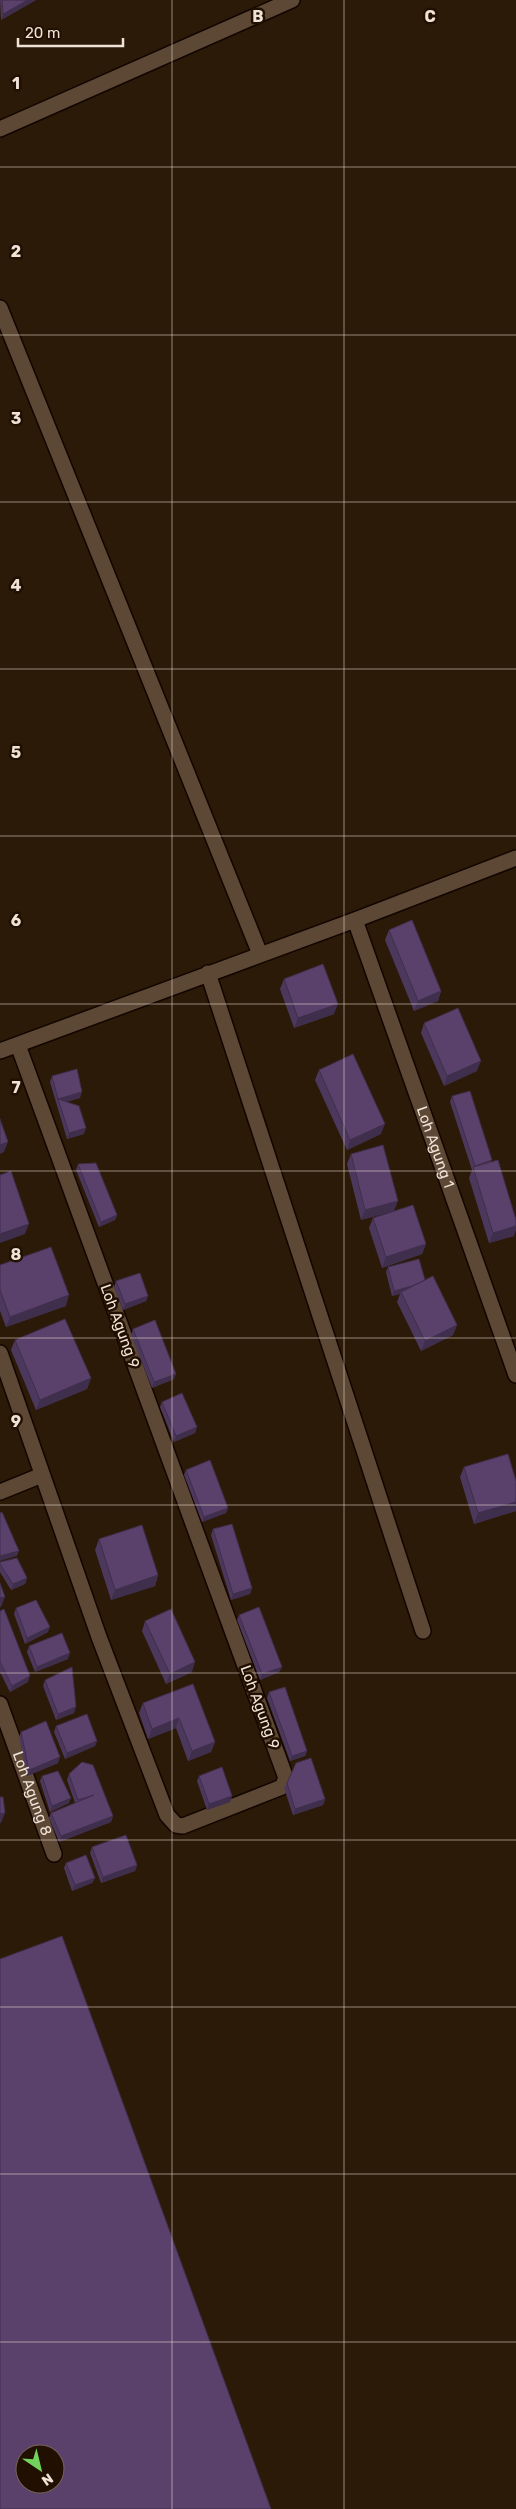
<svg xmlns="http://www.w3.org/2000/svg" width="516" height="2509" font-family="Rubik,sans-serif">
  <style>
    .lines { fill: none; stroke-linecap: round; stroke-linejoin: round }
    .minor-casing { stroke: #130500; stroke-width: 18 }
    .minor { stroke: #5d4835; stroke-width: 15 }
    .wall { fill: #4d385d }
    .shaded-wall { fill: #3f2e4c }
    .building { fill: #5a416c; stroke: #3f2e4c; fill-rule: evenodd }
    .grid { fill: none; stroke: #efe3d7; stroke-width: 1; stroke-opacity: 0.55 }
    .labels { text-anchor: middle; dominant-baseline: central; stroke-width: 5; stroke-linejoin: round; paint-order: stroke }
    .street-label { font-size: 15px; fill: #efe3d7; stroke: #211001 }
    .grid-label { font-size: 16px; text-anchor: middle; font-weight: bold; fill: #efe3d7; stroke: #211001; stroke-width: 5; stroke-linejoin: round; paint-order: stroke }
  </style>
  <rect width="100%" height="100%" fill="#2b1a07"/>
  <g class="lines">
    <defs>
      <g id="minor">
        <path d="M 0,129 L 292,0"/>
        <path d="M 0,308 L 260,954"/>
        <path id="s1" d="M 355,920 L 516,1375"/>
        <path d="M 208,973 L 423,1631"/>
        <path d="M 0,1051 L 355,920 L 516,858"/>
        <path d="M 0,1353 L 99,1637 L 167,1815 L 176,1825 L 183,1826 L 282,1787 L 286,1778 L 18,1045"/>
        <path d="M 0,1492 L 42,1475"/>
        <path id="s2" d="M 0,1704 L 54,1854"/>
      </g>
    </defs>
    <use href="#minor" class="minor-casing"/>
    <use href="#minor" class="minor"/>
  </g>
  <path class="wall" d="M 0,0 L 36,0 L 1,20 Z
    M 389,930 L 441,991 L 438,1001 L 414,1011 L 385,940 Z
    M 284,979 L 334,1014 L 294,1028 L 280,989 Z
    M 424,1023 L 477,1071 L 444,1086 L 421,1033 Z
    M 319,1070 L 381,1134 L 347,1150 L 315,1080 Z
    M 52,1076 L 80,1098 L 66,1102 L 84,1134 L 67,1139 L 50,1082 Z
    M 452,1096 L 491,1162 L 514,1236 L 489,1243 L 469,1178 L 472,1170 L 450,1102 Z
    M 351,1154 L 394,1211 L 361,1220 L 347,1164 Z
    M 78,1164 L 117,1215 L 115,1220 L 99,1227 L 76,1170 Z
    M 373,1218 L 426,1244 L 422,1254 L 382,1268 L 369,1228 Z
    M 0,1265 L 66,1306 L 6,1327 L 0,1311 Z
    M 388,1267 L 425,1280 L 457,1325 L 453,1335 L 421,1351 L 397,1302 L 400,1294 L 392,1296 L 386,1272 Z
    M 116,1281 L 148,1296 L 146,1301 L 123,1310 L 114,1287 Z
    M 133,1329 L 174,1379 L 152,1388 L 131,1335 Z
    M 15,1340 L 91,1378 L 87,1389 L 36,1410 L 11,1350 Z
    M 162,1402 L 197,1427 L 195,1433 L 174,1442 L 160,1407 Z
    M 464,1467 L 516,1481 L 516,1511 L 474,1524 L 460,1477 Z
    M 186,1470 L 228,1508 L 226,1513 L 202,1522 L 184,1475 Z
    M 213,1529 L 252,1588 L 250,1594 L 231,1600 L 211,1535 Z
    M 99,1539 L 158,1575 L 155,1586 L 111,1600 L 95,1550 Z
    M 0,1562 L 27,1578 L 25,1584 L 11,1590 L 0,1572 Z
    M 16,1608 L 48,1632 L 25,1644 L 14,1614 Z
    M 0,1611 L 28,1682 L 10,1692 L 0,1672 Z
    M 239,1615 L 282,1667 L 279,1672 L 260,1680 L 237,1620 Z
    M 145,1621 L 192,1672 L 166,1684 L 142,1631 Z
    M 29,1646 L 68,1659 L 35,1672 L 27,1652 Z
    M 45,1680 L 74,1713 L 56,1720 L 43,1686 Z
    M 193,1684 L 215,1742 L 211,1752 L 188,1761 L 176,1728 L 148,1739 L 139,1713 L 143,1703 Z
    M 269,1692 L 307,1751 L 305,1756 L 290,1761 L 267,1698 Z
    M 56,1726 L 97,1741 L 95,1746 L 65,1759 L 54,1732 Z
    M 21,1732 L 58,1763 L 27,1776 L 19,1737 Z
    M 69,1774 L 113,1816 L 111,1822 L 59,1842 L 49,1818 L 51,1813 L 75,1803 L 67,1780 Z
    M 42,1776 L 69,1803 L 50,1812 L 40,1781 Z
    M 199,1776 L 232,1796 L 230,1802 L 207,1810 L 197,1781 Z
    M 287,1783 L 325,1799 L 323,1805 L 293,1815 L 284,1788 Z
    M 92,1847 L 137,1865 L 135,1871 L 101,1883 L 90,1853 Z
    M 66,1863 L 95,1878 L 92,1883 L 72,1891 L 64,1868 Z"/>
  <path class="shaded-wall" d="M 28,0 L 36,0 L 1,20 L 3,14 Z
    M 441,991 L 438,1001 L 414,1011 L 418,1001 Z
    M 338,1004 L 334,1014 L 294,1028 L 298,1018 Z
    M 481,1061 L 477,1071 L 444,1086 L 447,1076 Z
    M 82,1092 L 80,1098 L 59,1104 L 58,1099 Z
    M 385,1124 L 381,1134 L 347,1150 L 350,1140 Z
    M 86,1128 L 84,1134 L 67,1139 L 69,1133 Z
    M 8,1142 L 4,1152 L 0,1154 L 0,1145 Z
    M 398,1201 L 394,1211 L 361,1220 L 365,1210 Z
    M 117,1215 L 115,1220 L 99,1227 L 101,1222 Z
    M 29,1224 L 25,1234 L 0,1243 L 0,1234 Z
    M 516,1226 L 516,1230 L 514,1236 L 489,1243 L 493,1233 Z
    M 426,1244 L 422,1254 L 382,1268 L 386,1257 Z
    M 425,1283 L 401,1292 L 400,1294 L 392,1296 L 394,1291 Z
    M 69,1295 L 66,1306 L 6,1327 L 10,1317 Z
    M 148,1296 L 146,1301 L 123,1310 L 125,1304 Z
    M 457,1325 L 453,1335 L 421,1351 L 425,1341 Z
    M 176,1374 L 174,1379 L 152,1388 L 154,1382 Z
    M 91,1378 L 87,1389 L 36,1410 L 40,1400 Z
    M 197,1427 L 195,1433 L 174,1442 L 176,1436 Z
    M 516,1502 L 516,1511 L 474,1524 L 478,1513 Z
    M 228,1508 L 226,1513 L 202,1522 L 204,1517 Z
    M 19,1551 L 17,1556 L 0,1561 L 0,1556 Z
    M 158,1575 L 155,1586 L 111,1600 L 115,1590 Z
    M 27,1578 L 25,1584 L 11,1590 L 13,1584 Z
    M 252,1588 L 250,1594 L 231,1600 L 233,1594 Z
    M 5,1597 L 1,1607 L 0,1607 L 0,1598 Z
    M 50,1627 L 48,1632 L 25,1644 L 27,1638 Z
    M 70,1653 L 68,1659 L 35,1672 L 37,1667 Z
    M 195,1662 L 192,1672 L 166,1684 L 170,1674 Z
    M 282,1667 L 279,1672 L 260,1680 L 262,1674 Z
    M 30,1676 L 28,1682 L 10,1692 L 12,1686 Z
    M 76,1707 L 74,1713 L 56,1720 L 58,1714 Z
    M 179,1718 L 176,1728 L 148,1739 L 152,1729 Z
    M 97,1741 L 95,1746 L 65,1759 L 67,1753 Z
    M 215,1742 L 211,1752 L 188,1761 L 192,1751 Z
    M 307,1751 L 305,1756 L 290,1761 L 292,1756 Z
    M 60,1757 L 58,1763 L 27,1776 L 29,1770 Z
    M 232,1796 L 230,1802 L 207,1810 L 209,1804 Z
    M 71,1798 L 69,1803 L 50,1812 L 52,1806 Z
    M 325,1799 L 323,1805 L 293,1815 L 295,1809 Z
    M 5,1813 L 1,1823 L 0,1823 L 0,1814 Z
    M 113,1816 L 111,1822 L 59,1842 L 61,1836 Z
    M 137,1865 L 135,1871 L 101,1883 L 103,1877 Z
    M 95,1878 L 92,1883 L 72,1891 L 75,1885 Z"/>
  <path class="building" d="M 2,0 L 28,0 L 3,14 Z
    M 412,920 L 441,991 L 418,1001 L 389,930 Z
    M 323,964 L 338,1004 L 298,1018 L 284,979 Z
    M 458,1008 L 481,1061 L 447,1076 L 424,1023 Z
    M 353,1054 L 385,1124 L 350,1140 L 319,1070 Z
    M 77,1069 L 82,1092 L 58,1099 L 52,1076 Z
    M 470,1091 L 492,1160 L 475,1166 L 452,1096 Z
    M 58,1099 L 79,1106 L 86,1128 L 69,1133 Z
    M 0,1119 L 8,1142 L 0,1145 Z
    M 383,1145 L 398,1201 L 365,1210 L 351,1154 Z
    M 498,1160 L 516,1220 L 516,1226 L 493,1233 L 473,1167 Z
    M 96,1163 L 117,1215 L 101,1222 L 78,1164 Z
    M 11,1171 L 29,1224 L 0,1234 L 0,1175 Z
    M 413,1205 L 426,1244 L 386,1257 L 373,1218 Z
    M 51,1247 L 69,1295 L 10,1317 L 0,1290 L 0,1265 Z
    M 419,1259 L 425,1280 L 412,1286 L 394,1291 L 388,1267 Z
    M 140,1273 L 148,1296 L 125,1304 L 116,1281 Z
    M 433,1276 L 457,1325 L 425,1341 L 401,1292 Z
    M 65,1319 L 91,1378 L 40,1400 L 15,1340 Z
    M 155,1320 L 176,1374 L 154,1382 L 133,1329 Z
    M 182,1393 L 197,1427 L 176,1436 L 162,1402 Z
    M 508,1454 L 516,1481 L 516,1502 L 478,1513 L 464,1467 Z
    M 210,1460 L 228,1508 L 204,1517 L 186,1470 Z
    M 2,1512 L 19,1551 L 0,1556 L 0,1513 Z
    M 232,1524 L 252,1588 L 233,1594 L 213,1529 Z
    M 142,1525 L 158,1575 L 115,1590 L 99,1539 Z
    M 17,1558 L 27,1578 L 13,1584 L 0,1564 L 0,1562 Z
    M 0,1583 L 5,1597 L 0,1598 Z
    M 36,1600 L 50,1627 L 27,1638 L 16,1608 Z
    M 259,1607 L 282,1667 L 262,1674 L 239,1615 Z
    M 4,1609 L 30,1676 L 12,1686 L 0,1662 L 0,1611 Z
    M 171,1609 L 195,1662 L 170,1674 L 145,1621 Z
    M 62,1633 L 70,1653 L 37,1667 L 29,1646 Z
    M 72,1667 L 76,1707 L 58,1714 L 45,1680 Z
    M 193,1684 L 215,1742 L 192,1751 L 179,1718 L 152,1729 L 143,1703 Z
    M 285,1687 L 307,1751 L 292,1756 L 269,1692 Z
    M 87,1714 L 97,1741 L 67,1753 L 56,1726 Z
    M 46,1721 L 60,1757 L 29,1770 L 21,1732 Z
    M 311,1758 L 325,1799 L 295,1809 L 287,1783 L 296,1763 Z
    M 82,1762 L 93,1765 L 113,1816 L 61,1836 L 51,1813 L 94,1795 L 78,1800 L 69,1774 Z
    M 222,1767 L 232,1796 L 209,1804 L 199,1776 Z
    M 58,1771 L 71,1798 L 52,1806 L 42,1776 Z
    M 0,1797 L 3,1797 L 5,1813 L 0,1814 Z
    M 126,1835 L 137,1865 L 103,1877 L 92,1847 Z
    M 86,1855 L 95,1878 L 75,1885 L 66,1863 Z
    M 62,1936 L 271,2509 L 0,2509 L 0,1959 ZM 25,2454 L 55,2454 L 55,2484 L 25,2484 Z"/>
  <path class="grid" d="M 172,0 L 172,2509M 344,0 L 344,2509M 0,167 L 516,167M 0,335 L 516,335M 0,502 L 516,502M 0,669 L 516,669M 0,836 L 516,836M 0,1004 L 516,1004M 0,1171 L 516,1171M 0,1338 L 516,1338M 0,1505 L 516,1505M 0,1673 L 516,1673M 0,1840 L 516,1840M 0,2007 L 516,2007M 0,2174 L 516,2174M 0,2342 L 516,2342"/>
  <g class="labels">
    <g class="street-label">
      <text stroke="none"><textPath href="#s1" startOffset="241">Loh Agung 1</textPath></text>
      <text transform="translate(120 1326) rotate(70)">Loh Agung 9</text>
      <text transform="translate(260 1707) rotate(70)">Loh Agung 9</text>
      <text stroke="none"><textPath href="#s2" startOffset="95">Loh Agung 8</textPath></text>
    </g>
  </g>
  <g class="grid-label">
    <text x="258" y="22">B</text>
    <text x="430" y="22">C</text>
    <text x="16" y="89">1</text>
    <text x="16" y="257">2</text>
    <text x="16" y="424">3</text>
    <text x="16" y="591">4</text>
    <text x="16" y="758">5</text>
    <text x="16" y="926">6</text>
    <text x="16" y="1093">7</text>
    <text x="16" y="1260">8</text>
    <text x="16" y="1427">9</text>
  </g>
  <g transform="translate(40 2469) rotate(145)"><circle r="24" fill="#211001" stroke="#736457"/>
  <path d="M0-4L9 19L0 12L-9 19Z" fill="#73d25d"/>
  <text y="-8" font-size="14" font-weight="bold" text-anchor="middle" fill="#efe3d7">N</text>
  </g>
  <path d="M18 38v8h105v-8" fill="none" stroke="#efe3d7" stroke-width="2.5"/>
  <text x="25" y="38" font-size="15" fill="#efe3d7" stroke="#211001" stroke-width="4" paint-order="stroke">20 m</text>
</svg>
